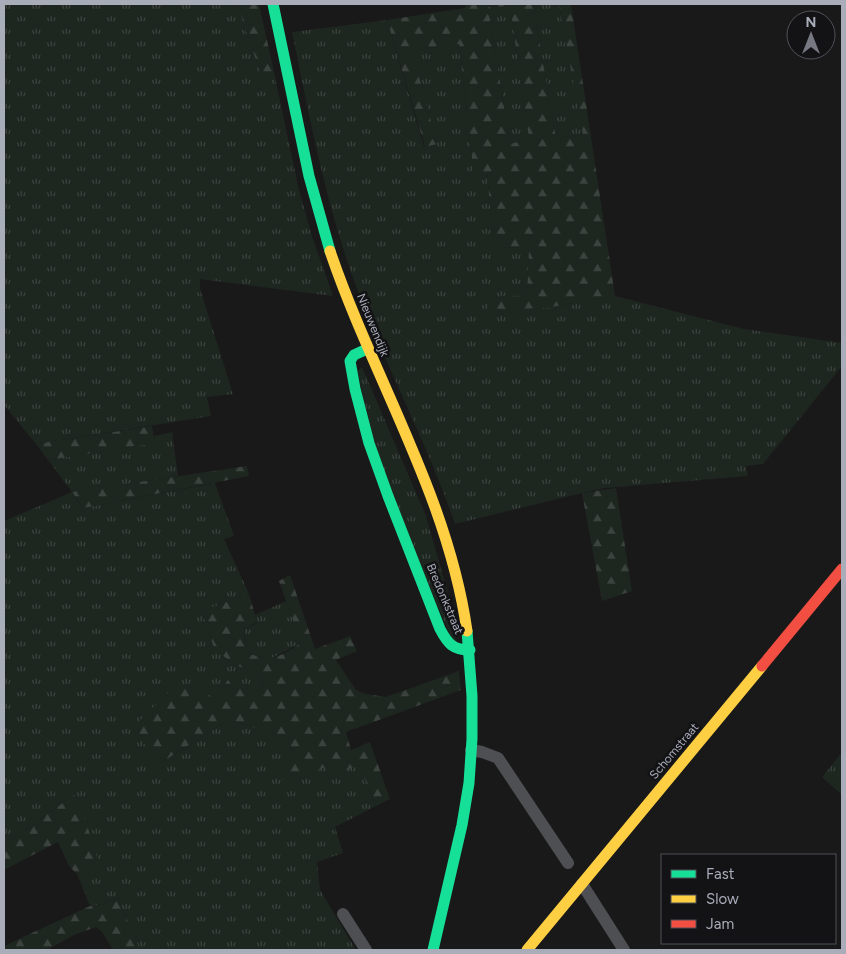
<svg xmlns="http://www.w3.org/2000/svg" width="846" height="954" font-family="Figtree,sans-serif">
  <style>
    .grass { fill: url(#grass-tufts) }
    .forest { fill: url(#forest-firs); fill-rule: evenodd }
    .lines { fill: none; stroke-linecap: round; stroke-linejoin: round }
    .street { stroke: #4e4f53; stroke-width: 12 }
    .fast { stroke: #16e098; stroke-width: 11 }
    .slow { stroke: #ffcf43; stroke-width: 11 }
    .jam { stroke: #f24e42; stroke-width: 11 }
    .labels { text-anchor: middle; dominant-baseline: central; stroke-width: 5; stroke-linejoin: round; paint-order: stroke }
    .street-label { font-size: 12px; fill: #a9adba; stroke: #131315 }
  </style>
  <defs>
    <pattern id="grass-tufts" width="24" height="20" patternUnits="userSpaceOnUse" patternTransform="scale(1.25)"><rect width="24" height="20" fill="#1e2620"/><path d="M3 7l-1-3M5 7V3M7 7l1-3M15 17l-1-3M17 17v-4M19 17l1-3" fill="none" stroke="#3c433e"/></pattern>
    <pattern id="forest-firs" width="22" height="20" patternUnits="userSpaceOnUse" patternTransform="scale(1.25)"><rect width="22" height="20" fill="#1e2620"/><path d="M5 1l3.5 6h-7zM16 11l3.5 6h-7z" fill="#3c433e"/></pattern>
  </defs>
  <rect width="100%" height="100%" fill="#191919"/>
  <path class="grass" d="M 9,4 L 237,4 L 260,72 L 274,72 L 299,190 L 312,236 L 333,296 L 200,279 L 200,289 L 233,394 L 207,397 L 211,416 L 36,444 L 4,405 L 4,5 Z
    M 533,4 L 559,5 L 584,135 L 556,138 Z
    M 510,5 L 529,139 L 510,144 L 488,7 Z
    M 387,20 L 424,147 L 437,144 L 411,51 L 459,44 L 474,175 L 487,174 L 494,247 L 529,248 L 527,295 L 488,298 L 546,308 L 615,296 L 744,329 L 842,343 L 842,366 L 763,464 L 746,466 L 748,476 L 605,488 L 582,493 L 455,524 C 426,439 382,360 352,275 C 324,196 309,114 292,32 Z
    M 362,367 L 426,516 L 449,597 L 456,642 L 452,640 L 383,477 L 357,371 Z
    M 172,432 L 178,476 L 72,493 L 83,508 L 215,483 L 234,536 L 224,539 L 249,594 L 202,611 L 213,645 L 238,666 L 265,677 L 259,692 L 215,698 L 193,687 L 159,764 L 224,723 L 240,722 L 280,738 L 294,751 L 299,779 L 332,763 L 359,765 L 376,806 L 335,827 L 343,853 L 317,862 L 320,890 L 356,950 L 140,950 L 118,898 L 103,904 L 90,906 L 77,874 L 93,871 L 74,795 L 4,845 L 4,521 L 72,492 L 48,460 L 155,443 L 154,436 Z
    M 286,601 L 301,643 L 270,659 L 250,654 L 245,645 L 244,630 L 257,623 L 255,615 Z
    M 842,752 L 842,795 L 822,777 Z"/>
  <path class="forest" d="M 237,4 L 259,4 L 274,72 L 260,72 Z
    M 466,4 L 571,4 L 615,296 L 546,308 L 488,310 L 488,298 L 527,295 L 529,248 L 494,247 L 487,174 L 474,176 L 459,44 L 412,51 L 437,144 L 425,147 L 387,20 L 465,8 ZM 533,4 L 559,5 L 583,135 L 556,138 ZM 510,6 L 529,139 L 510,144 L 488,7 Z
    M 152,426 L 155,443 L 48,460 L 36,444 Z
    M 247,466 L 249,476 L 83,508 L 72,492 Z
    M 616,488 L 632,591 L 602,601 L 582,493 Z
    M 290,575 L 315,649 L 350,636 L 357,651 L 336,660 L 356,690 L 366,694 L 386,697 L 459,671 L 461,690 L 346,732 L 351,750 L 370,742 L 390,799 L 376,806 L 359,765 L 335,775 L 332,764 L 299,779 L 286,782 L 282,778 L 282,768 L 294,751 L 280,738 L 240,722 L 224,723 L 159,764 L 154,760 L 134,726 L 171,690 L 193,687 L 215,698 L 228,680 L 259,692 L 265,677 L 238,666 L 222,655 L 213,645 L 202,611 L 249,594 L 257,622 L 244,630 L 245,645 L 250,654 C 275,662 280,656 301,643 L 279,581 Z
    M 74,795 L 81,806 L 98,860 L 93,871 L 77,874 L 69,866 L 58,842 L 4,870 L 4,845 Z
    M 118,898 L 140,950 L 113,950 L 102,932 L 96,927 L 74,935 L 47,950 L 4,950 L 4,946 L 90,906 L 103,904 Z"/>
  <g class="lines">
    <path class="street" d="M 471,750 L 482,752 L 498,758 L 568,863
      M 582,884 L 624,950
      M 343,914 L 366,950"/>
    <path class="fast" d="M 273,4 L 309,176 L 330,251
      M 367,349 L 354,355 L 350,361 L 355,389 L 369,443 L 388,496 L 440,629 C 448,644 453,650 470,650
      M 433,950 L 462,825 L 469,783 L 472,739 L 472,696 L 467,631"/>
    <path class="slow" d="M 330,251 C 373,378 448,496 467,631
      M 527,950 L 762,666"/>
    <path class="jam" d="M 762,666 L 842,569"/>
  </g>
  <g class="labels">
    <g class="street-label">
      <text transform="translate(373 325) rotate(68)">Nieuwendijk</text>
      <text transform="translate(445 599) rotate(67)">Bredonkstraat</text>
      <text transform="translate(674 751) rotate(-50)">Schomstraat</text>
    </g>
  </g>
  <rect width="846" height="954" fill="none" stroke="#a9adba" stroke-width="10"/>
  <rect x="661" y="854" width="175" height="90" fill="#131315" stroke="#4f5157"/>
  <rect x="671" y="870" width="25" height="8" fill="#16e098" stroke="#4f5157"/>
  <text x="706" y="879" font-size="15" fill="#a9adba">Fast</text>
  <rect x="671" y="895" width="25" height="8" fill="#ffcf43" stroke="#4f5157"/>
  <text x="706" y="904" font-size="15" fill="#a9adba">Slow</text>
  <rect x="671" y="920" width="25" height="8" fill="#f24e42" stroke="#4f5157"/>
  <text x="706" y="929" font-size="15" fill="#a9adba">Jam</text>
  <g transform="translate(811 35)"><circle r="24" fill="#131315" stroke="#4f5157"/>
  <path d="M0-4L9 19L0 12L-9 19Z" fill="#777982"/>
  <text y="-8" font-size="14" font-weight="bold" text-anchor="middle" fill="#a9adba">N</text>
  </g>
</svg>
